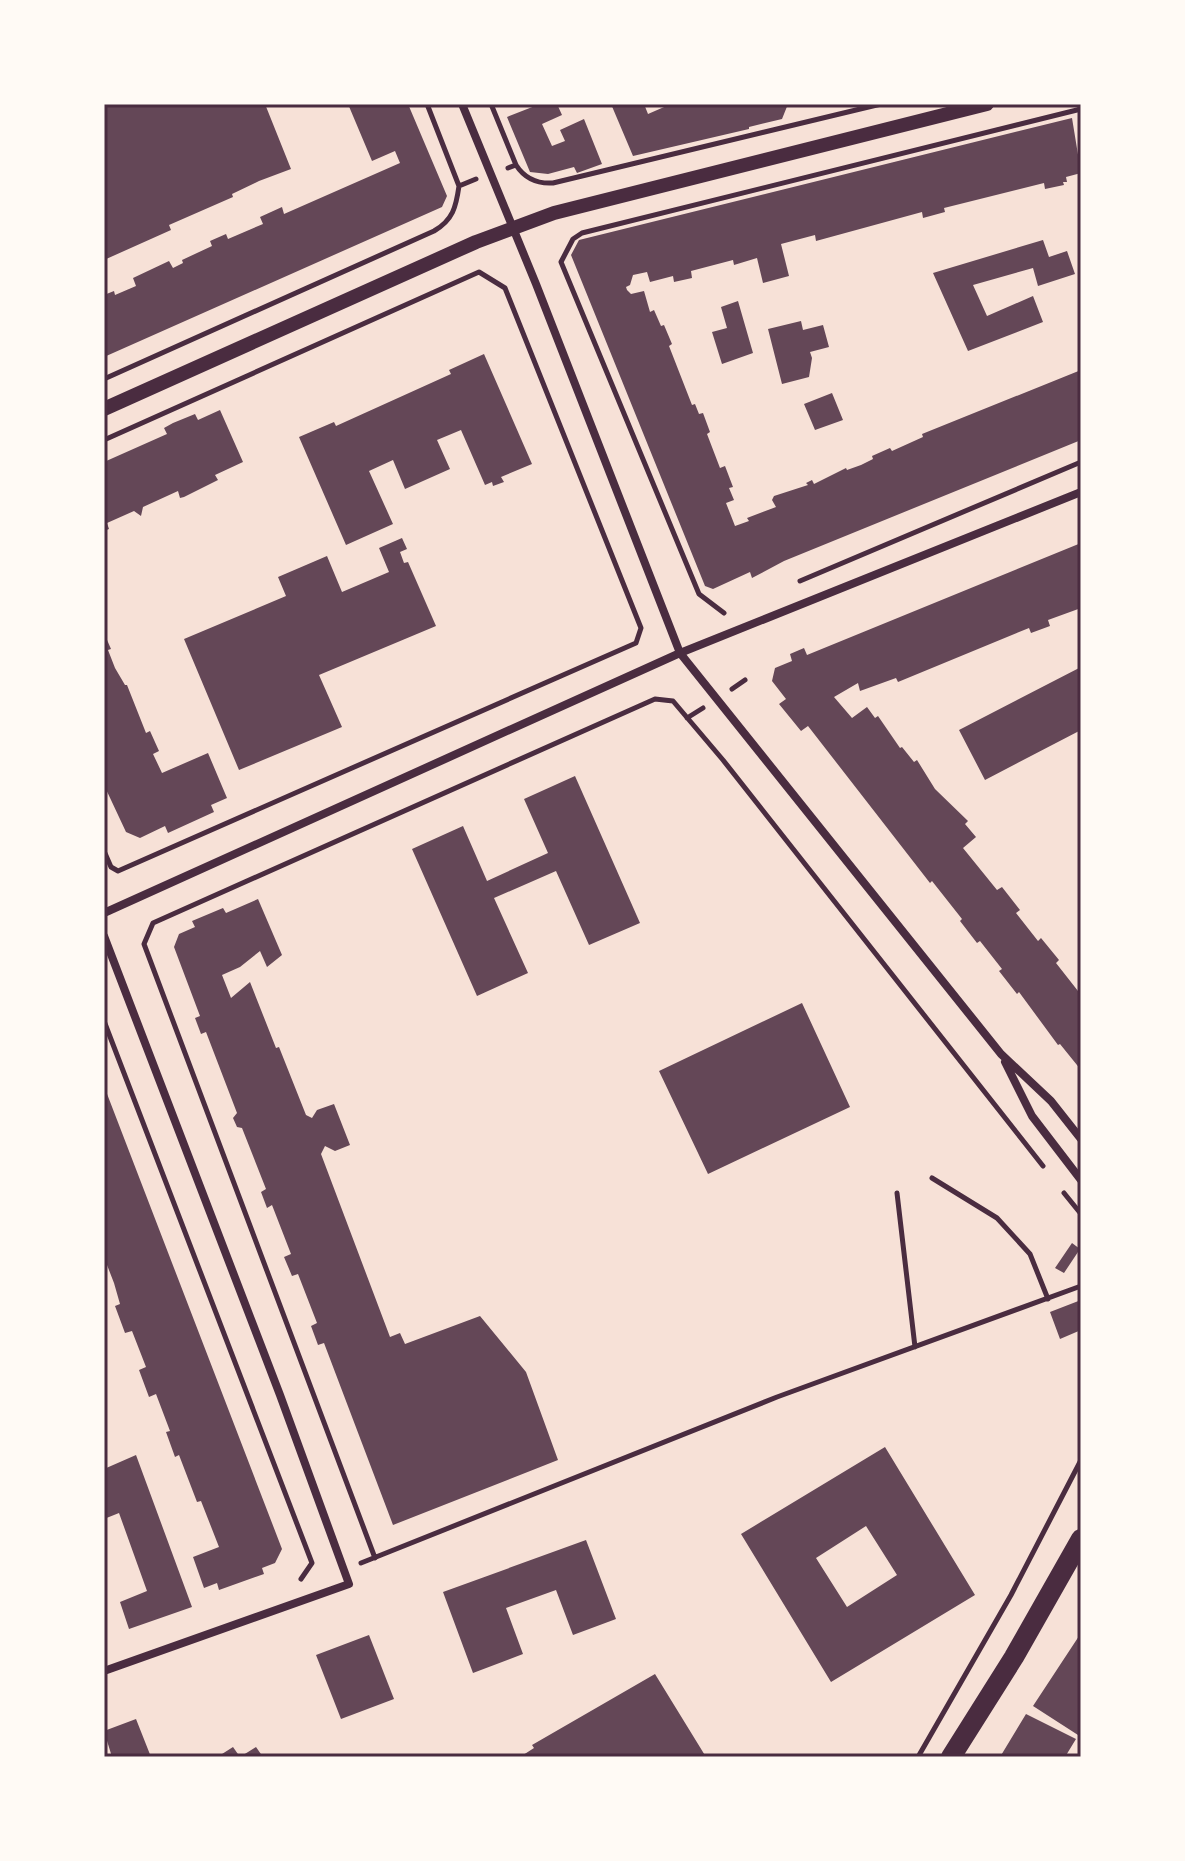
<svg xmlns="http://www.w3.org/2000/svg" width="1185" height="1861" font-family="Barlow,sans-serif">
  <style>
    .building { fill: #644757; fill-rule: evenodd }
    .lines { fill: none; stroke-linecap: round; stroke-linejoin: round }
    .path { stroke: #4a2c40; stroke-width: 5 }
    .minor { stroke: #4a2c40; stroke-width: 8 }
    .tertiary { stroke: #4a2c40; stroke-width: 14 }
    .primary { stroke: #4a2c40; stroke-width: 20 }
    .neatline { fill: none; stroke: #4a2c40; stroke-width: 3 }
  </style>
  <rect width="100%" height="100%" fill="#f7e1d7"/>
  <path class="building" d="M 104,104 L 265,104 L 291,169 L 259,181 L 232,194 L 233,197 L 169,225 L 171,230 L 104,260 Z
    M 348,104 L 408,104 L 447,196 L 442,207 L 104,357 L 104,295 L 114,291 L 115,295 L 136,286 L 133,278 L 169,261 L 173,268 L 183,263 L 182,260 L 212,246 L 210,241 L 226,234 L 228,239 L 263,224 L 260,217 L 282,207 L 284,214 L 400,163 L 395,151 L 372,161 Z
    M 540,104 L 557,104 L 562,115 L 542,124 L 552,146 L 565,141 L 560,130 L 584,119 L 602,164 L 577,173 L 574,167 L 548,174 L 530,172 L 507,117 Z
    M 611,104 L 644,104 L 648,114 L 671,104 L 788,104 L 782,119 L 749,127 L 749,129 L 633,156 Z
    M 1072,118 L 1081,173 L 1066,177 L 1067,182 L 1063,182 L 1064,185 L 1045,189 L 1044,183 L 944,208 L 945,212 L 923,218 L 922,212 L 816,241 L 815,235 L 781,244 L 789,276 L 763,283 L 757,258 L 734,265 L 733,260 L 691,271 L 692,278 L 674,282 L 673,276 L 650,282 L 647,272 L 633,275 L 630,285 L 626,287 L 627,290 L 631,294 L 644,291 L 650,312 L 654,310 L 661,326 L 664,325 L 672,344 L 669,346 L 692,405 L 695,404 L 699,414 L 703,413 L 710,432 L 707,434 L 720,468 L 725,466 L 733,487 L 729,488 L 734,500 L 726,503 L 735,526 L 749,521 L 747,518 L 776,507 L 772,500 L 774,496 L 808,485 L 806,483 L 812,480 L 814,484 L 846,468 L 847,470 L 861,465 L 873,459 L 872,456 L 890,448 L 892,451 L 923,437 L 922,434 L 1081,370 L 1081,440 L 784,561 L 752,578 L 750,572 L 713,589 L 705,586 L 571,255 L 579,240 Z
    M 1043,240 L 1049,257 L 1067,251 L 1075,274 L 1038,286 L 1033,268 L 973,285 L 987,316 L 1033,296 L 1043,322 L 968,351 L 933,273 Z
    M 738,301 L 753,353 L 722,364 L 712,332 L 727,328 L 721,307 Z
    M 801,321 L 803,330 L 823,325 L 829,347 L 810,352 L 812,358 L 809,377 L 782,384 L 768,329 Z
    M 484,354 L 532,464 L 501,477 L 504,482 L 493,486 L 492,482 L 485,485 L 461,430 L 437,440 L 450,469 L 405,489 L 393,460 L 369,471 L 393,524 L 346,545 L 299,437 L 334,422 L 336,426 L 451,374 L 449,370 Z
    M 832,393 L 843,420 L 815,430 L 804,404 Z
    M 220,410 L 243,462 L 215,475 L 218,480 L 184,497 L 180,498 L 178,491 L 143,507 L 141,516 L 134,511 L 107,523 L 109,529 L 104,531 L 104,462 L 167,434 L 164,428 L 173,423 L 195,414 L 198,420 Z
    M 402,538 L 407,549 L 400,552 L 404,563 L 408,562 L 436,626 L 319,675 L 342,727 L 239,770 L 184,639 L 286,596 L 278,577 L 327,556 L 342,592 L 389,572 L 379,548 Z
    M 1081,543 L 1081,608 L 1048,620 L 1050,626 L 1031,633 L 1029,628 L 898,682 L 896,678 L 860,691 L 858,683 L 834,697 L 852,718 L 867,707 L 875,718 L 878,716 L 900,748 L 902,747 L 914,762 L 917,760 L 935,789 L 968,821 L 965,824 L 976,837 L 963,848 L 997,890 L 1002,887 L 1020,910 L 1016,913 L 1038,941 L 1041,938 L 1059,960 L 1056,963 L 1078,991 L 1081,991 L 1081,1070 L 1060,1044 L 1058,1045 L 1019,992 L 1017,994 L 999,971 L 1002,969 L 980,941 L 977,943 L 960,921 L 962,919 L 932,881 L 930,883 L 808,726 L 801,731 L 779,704 L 786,699 L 772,681 L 775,668 L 792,661 L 790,654 L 804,648 L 807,655 Z
    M 104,633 L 111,649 L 108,650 L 115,668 L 125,685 L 127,685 L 146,733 L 150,731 L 159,751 L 153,754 L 162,773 L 208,753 L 227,798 L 211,805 L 214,812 L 168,833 L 165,826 L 140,838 L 126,832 L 104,785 Z
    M 1081,667 L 1081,730 L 985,780 L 959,730 Z
    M 575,776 L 640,923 L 589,945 L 556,871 L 494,898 L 528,973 L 477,996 L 412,849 L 463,826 L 487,881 L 548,853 L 524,799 Z
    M 258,899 L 282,955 L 267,967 L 260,951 L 240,967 L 222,975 L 231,998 L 250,982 L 276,1048 L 279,1047 L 306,1115 L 312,1118 L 317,1110 L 334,1104 L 350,1145 L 335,1151 L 325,1146 L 321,1154 L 390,1337 L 400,1333 L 405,1344 L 480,1316 L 526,1372 L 558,1460 L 393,1525 L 324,1343 L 318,1345 L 311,1326 L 317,1323 L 298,1274 L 292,1276 L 284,1257 L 291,1254 L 272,1205 L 267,1208 L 261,1192 L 266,1189 L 242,1128 L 237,1127 L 233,1118 L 237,1113 L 206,1032 L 201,1034 L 195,1018 L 200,1016 L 174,947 L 179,934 L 195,927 L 192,921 L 223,908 L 226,913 Z
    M 802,1003 L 850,1107 L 708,1174 L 659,1071 Z
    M 104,1086 L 282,1549 L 275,1563 L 262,1568 L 264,1574 L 219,1590 L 217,1583 L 204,1588 L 193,1557 L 219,1547 L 201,1501 L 197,1502 L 179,1455 L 175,1457 L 166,1432 L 170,1431 L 156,1394 L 149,1397 L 139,1370 L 146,1367 L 132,1331 L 125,1333 L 115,1306 L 120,1304 L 114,1283 L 107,1265 L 104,1266 Z
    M 1072,1243 L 1080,1249 L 1064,1273 L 1055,1268 Z
    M 1081,1300 L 1081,1330 L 1060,1339 L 1050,1312 Z
    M 885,1447 L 975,1595 L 831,1682 L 741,1534 ZM 866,1526 L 897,1575 L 847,1607 L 816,1558 Z
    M 136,1455 L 192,1607 L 129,1629 L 120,1602 L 147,1591 L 119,1513 L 104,1519 L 104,1469 Z
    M 586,1540 L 616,1619 L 573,1635 L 556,1590 L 506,1608 L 523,1654 L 473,1673 L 443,1592 Z
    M 1081,1633 L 1081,1730 L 1078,1735 L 1033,1706 Z
    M 369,1635 L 394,1699 L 341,1719 L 316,1655 Z
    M 655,1674 L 706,1757 L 520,1757 L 534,1748 L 532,1745 Z
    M 1026,1714 L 1076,1739 L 1065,1757 L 1000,1757 Z
    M 136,1719 L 151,1757 L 112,1757 L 104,1731 Z
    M 233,1747 L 240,1757 L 224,1757 L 222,1754 Z
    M 256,1747 L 263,1757 L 240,1757 Z"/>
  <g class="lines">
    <path class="path" d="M 427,104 L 459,186
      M 491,104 L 516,165
      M 508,168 L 516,165 C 525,179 537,184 553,183 L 881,104
      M 104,379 L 434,231 C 453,220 456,207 459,186 L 476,179
      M 104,440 L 479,272 L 505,288 L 641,628 L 636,643 L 118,871 L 111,867 L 104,851
      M 800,581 L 1081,462
      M 724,613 L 699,594 L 561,262 L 573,239 L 582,233 L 1081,109
      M 732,689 L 745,680
      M 687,718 L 703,708
      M 104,1021 L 312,1563 L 301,1579
      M 932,1178 L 997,1218 L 1030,1254 L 1048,1299
      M 897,1193 L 915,1347
      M 1064,1193 L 1081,1214
      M 375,1558 L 144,944 L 153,923 L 655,699 L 673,701 L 723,760 L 1043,1166
      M 361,1563 L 777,1397 L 1081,1286
      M 918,1757 L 1011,1595 L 1081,1460"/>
    <path class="minor" d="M 462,104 L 536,284 L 680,653 L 1001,1054 L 1051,1101 L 1081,1139
      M 104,913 L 680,653 L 1081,492
      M 104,936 L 280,1395 L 349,1584 L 104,1671
      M 1005,1062 L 1032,1116 L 1081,1180"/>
    <path class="tertiary" d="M 104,409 L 476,242 L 554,213 L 987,104"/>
    <path class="primary" d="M 951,1757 L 1014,1657 L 1081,1539"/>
  </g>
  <rect width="1185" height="1861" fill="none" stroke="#fffaf5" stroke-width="212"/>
  <rect x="106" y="106" width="973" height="1649" class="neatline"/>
</svg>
